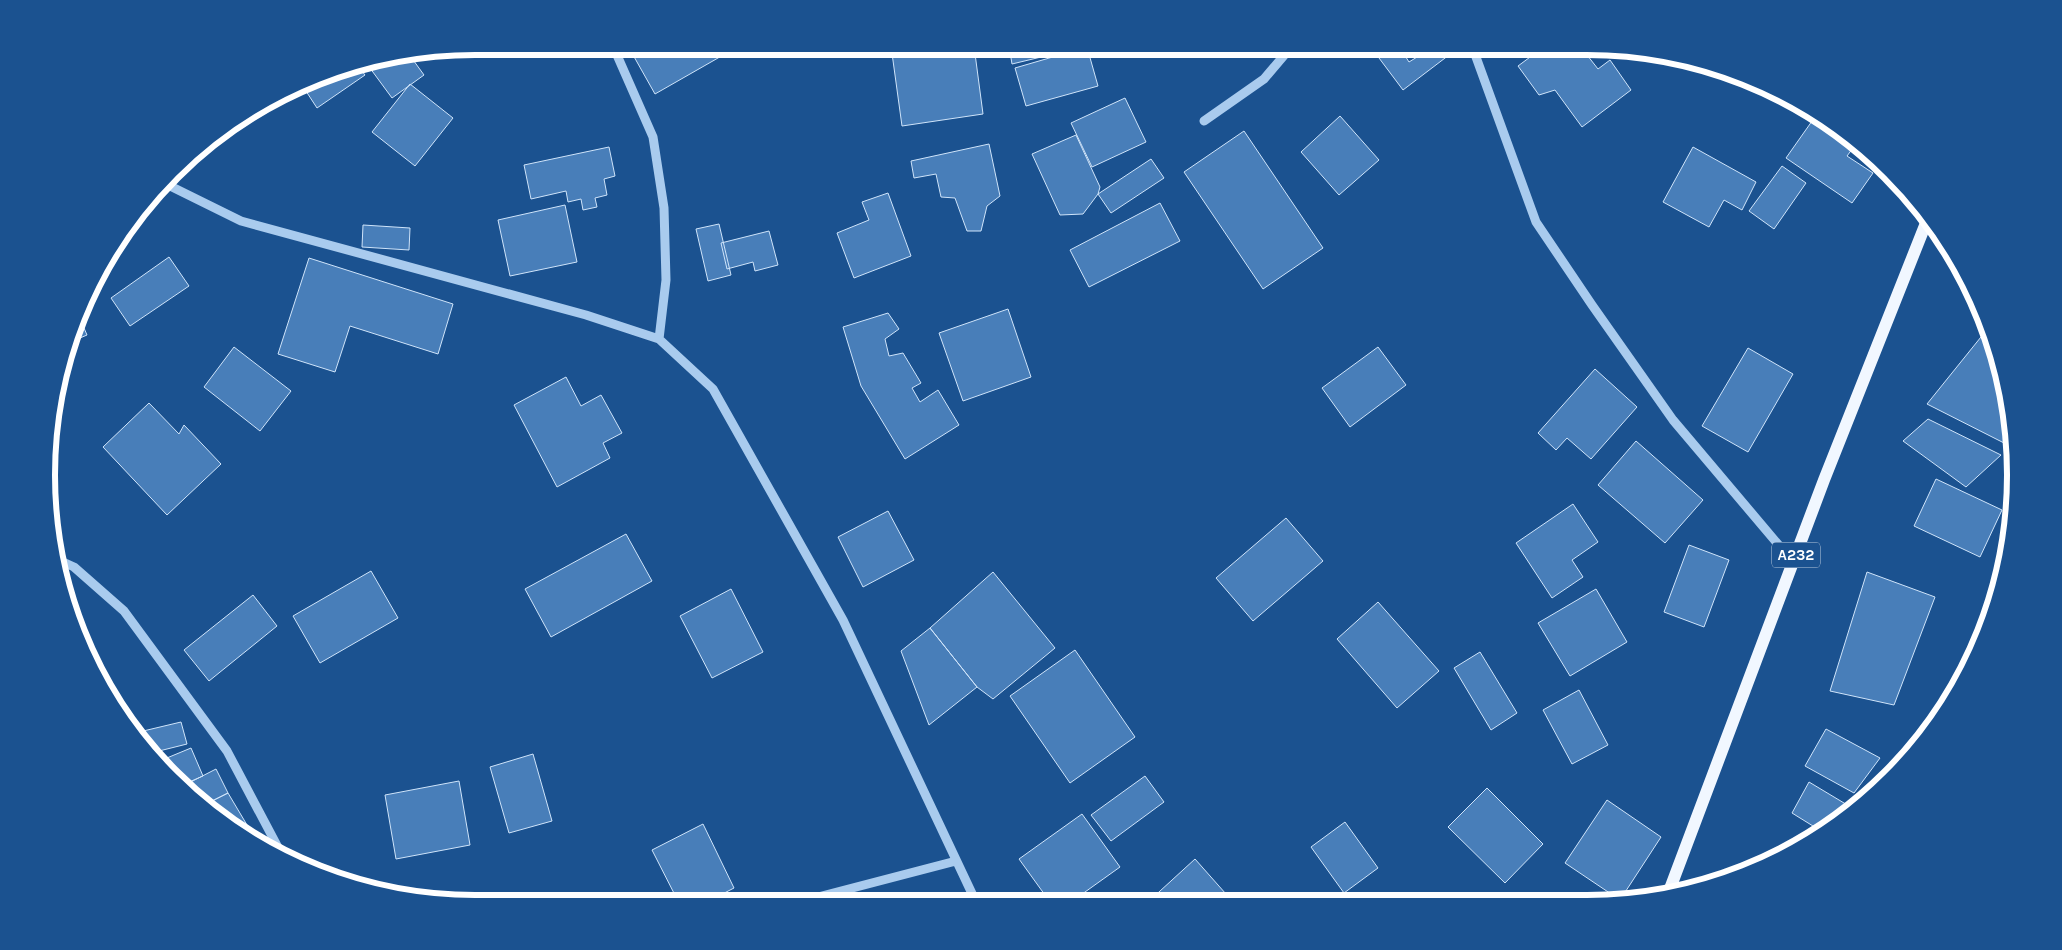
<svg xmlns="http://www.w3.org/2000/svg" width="2062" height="950" font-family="Karla,sans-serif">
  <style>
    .building { fill: #487eb9; stroke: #cfe4fa }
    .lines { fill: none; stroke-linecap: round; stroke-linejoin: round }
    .minor { stroke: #a9cbee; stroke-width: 9 }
    .major { stroke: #f1f7ff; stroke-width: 12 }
    .labels { text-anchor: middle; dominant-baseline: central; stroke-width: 5; stroke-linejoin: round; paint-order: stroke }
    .shield { fill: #1b5290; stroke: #bbcbde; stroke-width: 1 }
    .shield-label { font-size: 15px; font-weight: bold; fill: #fff }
    .rim { fill: none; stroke: #fff; stroke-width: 6 }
  </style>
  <rect width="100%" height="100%" fill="#1b5290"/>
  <path class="building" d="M 628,46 L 739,46 L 655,94 Z
    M 891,46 L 974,46 L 983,114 L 902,126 Z
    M 1009,46 L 1087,46 L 1012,64 Z
    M 1370,46 L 1399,46 L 1409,62 L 1430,49 L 1428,46 L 1446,46 L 1449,55 L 1403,90 Z
    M 1545,46 L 1580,46 L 1598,69 L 1610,60 L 1631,90 L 1582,127 L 1555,90 L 1539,95 L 1518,66 Z
    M 1087,47 L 1098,86 L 1026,106 L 1015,68 Z
    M 411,57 L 424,75 L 392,98 L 367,64 Z
    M 358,66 L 365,75 L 317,108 L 302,85 L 337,69 Z
    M 410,84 L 453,118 L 415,166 L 372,132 Z
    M 1125,98 L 1146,142 L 1092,167 L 1071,123 Z
    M 1817,114 L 1825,118 L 1856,144 L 1847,156 L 1873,173 L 1852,203 L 1786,158 Z
    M 1340,116 L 1379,160 L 1339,195 L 1301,152 Z
    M 1244,131 L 1323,248 L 1263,289 L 1184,172 Z
    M 1076,135 L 1100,187 L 1098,194 L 1083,214 L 1060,215 L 1032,154 Z
    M 989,144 L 1000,196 L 987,206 L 981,231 L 967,231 L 955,198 L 941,197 L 936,174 L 914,178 L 911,161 Z
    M 609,147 L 615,176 L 604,179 L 607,195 L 595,198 L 597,207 L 583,210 L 581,199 L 568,202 L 566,191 L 531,199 L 524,165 Z
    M 1693,147 L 1756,182 L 1742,210 L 1724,200 L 1709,227 L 1663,202 Z
    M 1151,159 L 1164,178 L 1111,213 L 1098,194 Z
    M 1782,166 L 1806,183 L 1774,229 L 1749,211 Z
    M 888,193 L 911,256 L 854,278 L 837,233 L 869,220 L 862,202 Z
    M 1160,203 L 1180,241 L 1089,287 L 1070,250 Z
    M 565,205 L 577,262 L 510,276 L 498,220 Z
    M 719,224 L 731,275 L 708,281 L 696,229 Z
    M 363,225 L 410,228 L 409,250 L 362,247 Z
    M 769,231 L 778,265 L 755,271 L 753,262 L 727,269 L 721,243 Z
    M 169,257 L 189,286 L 130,326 L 111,298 Z
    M 309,258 L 453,304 L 438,354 L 350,326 L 335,372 L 278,354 Z
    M 1008,309 L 1031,377 L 963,401 L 939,333 Z
    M 888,313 L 899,329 L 885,339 L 889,356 L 903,353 L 921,383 L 912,388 L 920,402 L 938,390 L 959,425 L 905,459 L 861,386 L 843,327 Z
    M 81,321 L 87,335 L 73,341 Z
    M 1985,332 L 1991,336 L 2007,391 L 2012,438 L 2008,445 L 1927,404 Z
    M 234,347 L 291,391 L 260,431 L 204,387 Z
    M 1378,347 L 1406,385 L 1350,427 L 1322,388 Z
    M 1748,348 L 1793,374 L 1748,452 L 1702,426 Z
    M 1595,369 L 1637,407 L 1591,459 L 1567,438 L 1556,450 L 1538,433 Z
    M 566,377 L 581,406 L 601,395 L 622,433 L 603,443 L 610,458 L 557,487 L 514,405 Z
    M 149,403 L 179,434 L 184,425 L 221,464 L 167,515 L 103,447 Z
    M 1928,419 L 2001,455 L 1966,487 L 1903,441 Z
    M 1636,441 L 1703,500 L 1665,543 L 1598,485 Z
    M 1936,479 L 2002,510 L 1980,557 L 1914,526 Z
    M 1573,504 L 1598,542 L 1572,560 L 1583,577 L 1552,598 L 1516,543 Z
    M 888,511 L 914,560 L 863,587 L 838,537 Z
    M 1286,518 L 1323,561 L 1253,621 L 1216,578 Z
    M 626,534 L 652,581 L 551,637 L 525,589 Z
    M 1689,545 L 1729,560 L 1704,627 L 1664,612 Z
    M 371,571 L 398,618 L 320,663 L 293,616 Z
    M 993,572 L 1055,648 L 993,699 L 977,687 L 930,628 Z
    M 1867,572 L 1935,597 L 1894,705 L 1830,691 Z
    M 731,589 L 763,652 L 712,678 L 680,616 Z
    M 1596,589 L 1627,642 L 1570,676 L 1538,623 Z
    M 253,595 L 277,626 L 209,681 L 184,650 Z
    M 1378,602 L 1439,671 L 1397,708 L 1337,639 Z
    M 930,628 L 977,687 L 929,725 L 901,651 Z
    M 1075,650 L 1135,737 L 1070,783 L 1010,696 Z
    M 1480,652 L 1517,713 L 1491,730 L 1454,668 Z
    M 1579,690 L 1608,745 L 1572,764 L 1543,710 Z
    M 181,722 L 187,744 L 155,752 L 139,732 Z
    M 1826,729 L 1880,758 L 1854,793 L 1805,766 Z
    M 191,748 L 203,776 L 182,785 L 162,760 Z
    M 533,754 L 552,821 L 509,833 L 490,767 Z
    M 216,769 L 228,793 L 204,805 L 193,798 L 183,786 Z
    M 1145,776 L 1164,802 L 1111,841 L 1091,815 Z
    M 459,781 L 470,845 L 396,859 L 385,795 Z
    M 1809,782 L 1854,809 L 1848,815 L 1821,831 L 1792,813 Z
    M 1487,788 L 1543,844 L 1505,883 L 1448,827 Z
    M 228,793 L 250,830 L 247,831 L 204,805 Z
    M 1607,800 L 1661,837 L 1620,900 L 1565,863 Z
    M 1082,814 L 1120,867 L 1071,902 L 1050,902 L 1019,859 Z
    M 1345,822 L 1378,868 L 1344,893 L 1311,847 Z
    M 703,824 L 734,888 L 705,903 L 679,903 L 652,850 Z
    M 1195,859 L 1226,894 L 1217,901 L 1148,902 Z
    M 1593,893 L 1600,900 L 1590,900 Z"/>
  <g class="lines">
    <path class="minor" d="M 613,46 L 653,137 L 664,208 L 666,280 L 659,339
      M 1472,46 L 1536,222 L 1592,305 L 1673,420 L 1793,562
      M 1204,121 L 1264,79 L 1292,46
      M 166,184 L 241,221 L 586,315 L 659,339 L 713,389 L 843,620 L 976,902
      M 54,558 L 74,567 L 124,611 L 227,751 L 281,853
      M 795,903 L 956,861"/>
    <path class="major" d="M 1668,894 L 1824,480 L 1928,218"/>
  </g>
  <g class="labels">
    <rect class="shield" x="1772" y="542.5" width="48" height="25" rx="4"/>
    <g class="shield-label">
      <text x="1796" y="555">A232</text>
    </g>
  </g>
  <path d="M0 0H2062V950H0ZM475 55H1587A420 420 0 0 1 2007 475V475A420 420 0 0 1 1587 895H475A420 420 0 0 1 55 475V475A420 420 0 0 1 475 55Z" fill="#1b5290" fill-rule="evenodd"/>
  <path class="rim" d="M475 55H1587A420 420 0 0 1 2007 475V475A420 420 0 0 1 1587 895H475A420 420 0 0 1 55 475V475A420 420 0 0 1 475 55Z"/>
</svg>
